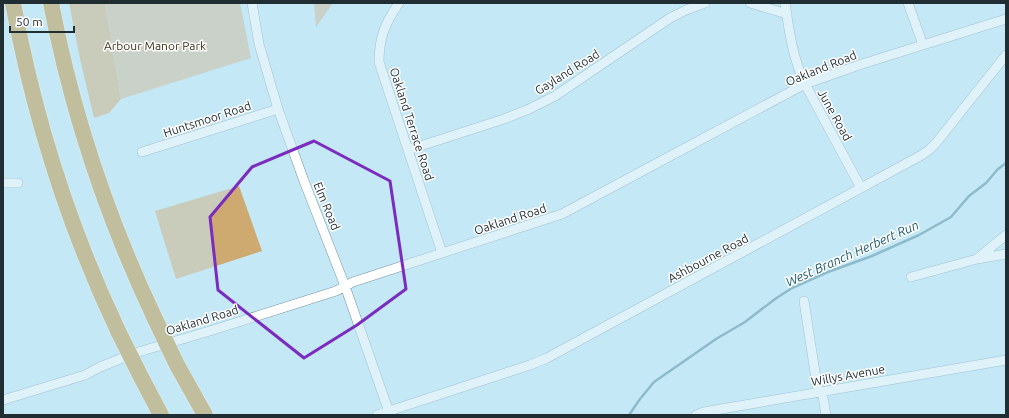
<svg xmlns="http://www.w3.org/2000/svg" width="1009" height="418" font-family="Ubuntu,sans-serif">
  <style>
    .green { fill: #ceb691 }
    .forest { fill: #ceaa71 }
    .lines { fill: none; stroke-linecap: round; stroke-linejoin: round }
    .stream { stroke: #4b8699; stroke-width: 2.5 }
    .minor-casing { stroke: #7495a2; stroke-width: 10 }
    .motorway-casing { stroke: #fff; stroke-width: 17 }
    .minor { stroke: #fff; stroke-width: 9 }
    .motorway { stroke: #bc8c34; stroke-width: 16 }
    .motorway-bridge-casing { stroke: #fff; stroke-width: 17; stroke-linecap: butt }
    .motorway-bridge { stroke: #bc8c34; stroke-width: 16 }
    .marked { fill: none; stroke: #7b2cbf; stroke-width: 3; stroke-linejoin: round }
    .labels { text-anchor: middle; dominant-baseline: central; stroke-width: 3; stroke-linejoin: round; paint-order: stroke }
    .park-label { font-size: 12px; fill: #3e2f15; stroke: #fff }
    .street-label { font-size: 12px; fill: #202e33; stroke: #fff }
    .water-label { font-size: 13px; font-style: italic; fill: #215e71; stroke: #fff }
  </style>
  <rect width="100%" height="100%" fill="#c5e8f6"/>
  <path class="green" d="M 105,3 L 240,3 L 251,58 L 121,99 Z
    M 314,3 L 333,3 L 316,27 Z"/>
  <path class="forest" d="M 69,3 L 105,3 L 121,99 L 109,113 L 94,118 L 80,59 Z
    M 239,186 L 262,251 L 176,279 L 155,211 Z"/>
  <g class="lines">
    <path class="stream" d="M 629,415 L 640,399 L 654,382 L 716,339 L 745,322 L 775,299 L 792,288 L 828,272 L 872,256 L 919,235 L 951,217 L 969,196 L 986,183 L 998,169 L 1006,163"/>
    <defs>
      <path id="minor" d="M 252,3 L 259,44 L 278,109 L 304,181 L 345,286 L 390,415
        M 399,3 C 385,23 379,38 379,62 L 442,253
        M 750,3 L 787,14
        M 785,3 C 789,31 793,59 805,84 L 861,188
        M 908,3 L 923,45
        M 408,150 L 504,119 L 529,109 L 555,96 L 670,18 L 686,10 L 705,3
        M 142,152 L 278,109
        M 3,183 L 18,183
        M 978,258 L 1006,235
        M 911,277 L 977,259 L 1006,254
        M 804,301 L 818,392
        M 822,391 L 826,415
        M 3,400 L 85,375 L 100,367 L 135,353 L 213,330 L 336,291 L 353,282 L 562,214 L 805,84 L 862,64 L 1006,19
        M 377,415 L 530,365 L 547,358 L 920,156 L 929,150 L 936,143 L 1006,55
        M 696,415 L 704,412 L 1006,360"/>
      <path id="motorway" d="M 13,3 C 34,117 69,228 119,333
        M 51,3 C 72,113 108,220 156,321
        M 177,365 L 205,415
        M 141,377 L 161,415"/>
    </defs>
    <use href="#minor" class="minor-casing"/>
    <use href="#motorway" class="motorway-casing"/>
    <use href="#minor" class="minor"/>
    <use href="#motorway" class="motorway"/>
    <defs>
      <path id="motorway-bridge" d="M 156,321 L 177,365
        M 119,333 L 141,377"/>
    </defs>
    <use href="#motorway-bridge" class="motorway-bridge-casing"/>
    <use href="#motorway-bridge" class="motorway-bridge"/>
  </g>
  <path d="M0 0H1009V418H0ZM 314,141 L 390,181 L 406,289 L 357,325 L 304,358 L 218,290 L 210,217 L 252,167 Z" fill="#c5e8f6" fill-opacity=".55" fill-rule="evenodd"/>
  <path class="marked" d="M 314,141 L 390,181 L 406,289 L 357,325 L 304,358 L 218,290 L 210,217 L 252,167 Z"/>
  <g class="labels">
    <g class="park-label">
      <text x="155" y="45">Arbour Manor Park</text>
    </g>
    <g class="street-label">
      <text transform="translate(821 68) rotate(-22)">Oakland Road</text>
      <text transform="translate(567 72) rotate(-32)">Gayland Road</text>
      <text transform="translate(835 115) rotate(61)">June Road</text>
      <text transform="translate(207 119) rotate(-18)">Huntsmoor Road</text>
      <text transform="translate(412 124) rotate(72)">Oakland Terrace Road</text>
      <text transform="translate(327 206) rotate(68)">Elm Road</text>
      <text transform="translate(510 219) rotate(-18)">Oakland Road</text>
      <text transform="translate(708 258) rotate(-28)">Ashbourne Road</text>
      <text transform="translate(202 320) rotate(-17)">Oakland Road</text>
      <text transform="translate(848 375) rotate(-10)">Willys Avenue</text>
    </g>
    <g class="water-label">
      <text transform="translate(852 253) rotate(-24)">West Branch Herbert Run</text>
    </g>
  </g>
  <rect width="1009" height="418" fill="none" stroke="#202e33" stroke-width="8"/>
  <path d="M10 26v6h64v-6" fill="none" stroke="#202e33" stroke-width="2"/>
  <text x="16" y="26" font-size="12" fill="#202e33" stroke="#ffffff" stroke-width="3" paint-order="stroke">50 m</text>
</svg>
